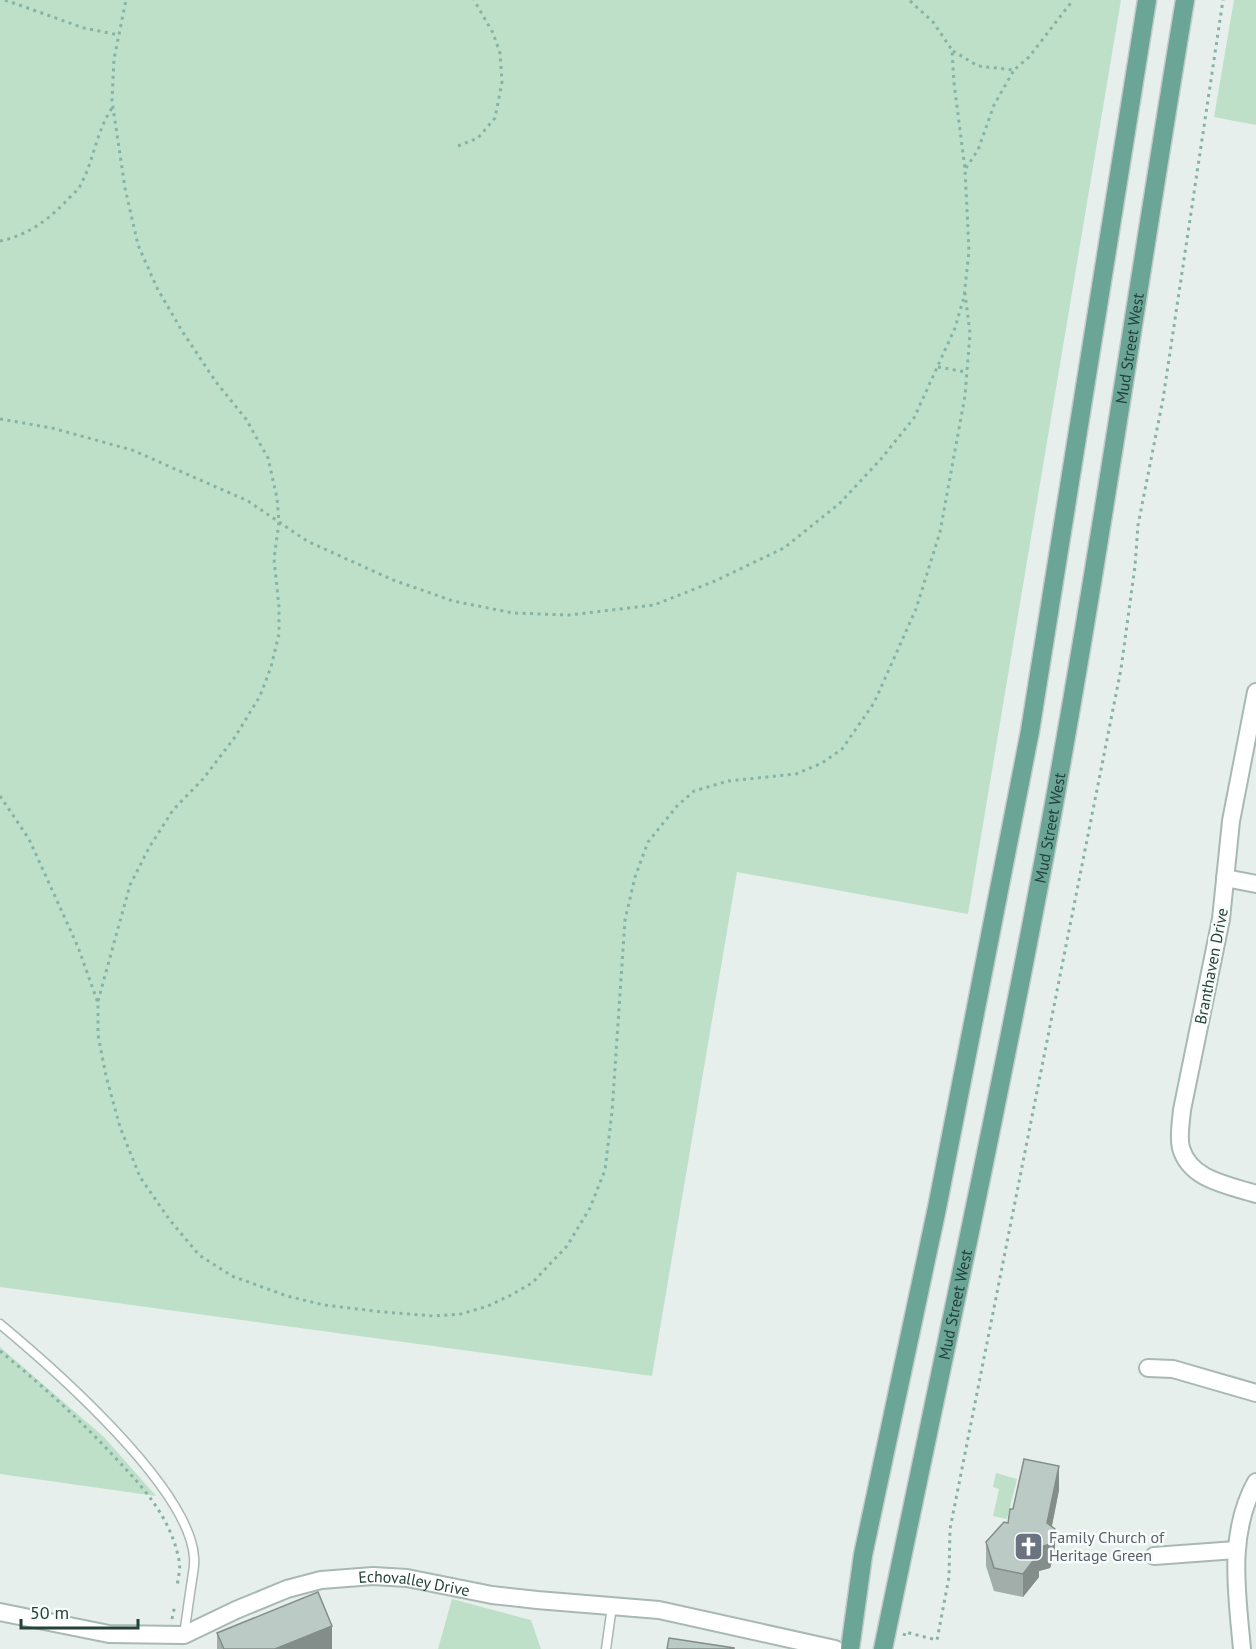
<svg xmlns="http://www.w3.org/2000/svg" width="1256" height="1649" font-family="'PT Sans',sans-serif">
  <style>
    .green { fill: #bfe0c8 }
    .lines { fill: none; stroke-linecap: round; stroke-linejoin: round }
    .lane-casing { stroke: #a8b8b2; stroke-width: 11 }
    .street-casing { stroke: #a8b8b2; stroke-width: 20 }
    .primary-casing { stroke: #c2cac8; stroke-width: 21 }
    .path { stroke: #86b3a5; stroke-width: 3; stroke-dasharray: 3 4.5; stroke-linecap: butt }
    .lane { stroke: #fff; stroke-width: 8 }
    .street { stroke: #fff; stroke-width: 16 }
    .primary { stroke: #6aa596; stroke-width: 18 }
    .wall { fill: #a1aea9 }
    .shaded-wall { fill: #838d89 }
    .building { fill: #bbcac4; stroke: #838d89; stroke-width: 1.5 }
    .labels { text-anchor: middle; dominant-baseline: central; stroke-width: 5; stroke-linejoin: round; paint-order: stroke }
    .street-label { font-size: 16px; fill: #24423a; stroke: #f7fbf9 }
    .worship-label { font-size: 16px; fill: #5b616d; stroke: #f7fbf9; text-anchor: start }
  </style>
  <rect width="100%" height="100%" fill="#e6efeb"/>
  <path class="green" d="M 0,0 L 1121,0 L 968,914 L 737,872 L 652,1376 L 0,1287 Z
    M 1234,0 L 1256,0 L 1256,125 L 1214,117 Z
    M 0,1347 L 104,1437 L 156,1496 L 0,1474 Z
    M 996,1473 L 1017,1479 L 1007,1519 L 993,1516 L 999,1489 L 993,1487 Z
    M 452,1599 L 531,1620 L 541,1649 L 438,1649 Z"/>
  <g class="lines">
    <defs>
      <path id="lane" d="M 0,1324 C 53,1368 189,1487 194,1557 C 195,1564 193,1572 192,1580 C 189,1598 187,1616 184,1634
        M 606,1649 L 612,1606"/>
      <g id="street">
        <path d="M 1256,692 L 1231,821 L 1221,919 L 1182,1110 C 1181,1122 1178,1136 1181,1148 C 1190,1180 1228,1185 1256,1194"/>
        <path d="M 1225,878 L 1256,884"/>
        <path d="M 1148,1368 L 1173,1369 L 1256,1393"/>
        <path d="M 1154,1556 L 1236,1550"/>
        <path id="s1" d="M 0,1612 L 109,1634 L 184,1635 L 236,1610 L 287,1589 L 321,1580 L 373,1576 L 407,1578 L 492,1595 L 537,1600 L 659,1610 L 835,1649"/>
        <path d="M 1242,1649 C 1237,1593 1227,1534 1256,1482"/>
      </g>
      <g id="primary">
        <path d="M 850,1649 L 863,1555 L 937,1208 L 1030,731 L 1147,0"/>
        <path id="s2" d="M 883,1649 C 938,1382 996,1116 1046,848 C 1098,566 1138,283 1185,0"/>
      </g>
    </defs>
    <use href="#lane" class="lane-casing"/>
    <use href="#street" class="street-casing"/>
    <use href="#primary" class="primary-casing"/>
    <path class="path" d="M 5,0 L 84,28 L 119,35
      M 953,51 L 978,66 L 1014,70 L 1029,57 L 1073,0
      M 458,146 L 478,138 L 495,118 L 502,82 L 500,53 L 493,33 L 474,0
      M 966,168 L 978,150 L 994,105 L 1014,70
      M 0,241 C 29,235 51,218 70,197 C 75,192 80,188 82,182 C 94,159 97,130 112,108
      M 938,367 L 966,372
      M 0,419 L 52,428 L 132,450 L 248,501 L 307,541 L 393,580 L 453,601 L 513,613 L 569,615 L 654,605 L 715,581 L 784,548 L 840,503 L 881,459 L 914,418 L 955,328 L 964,297 L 969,251 L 965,169 L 954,83 L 952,50 L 933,22 L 909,0
      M 0,796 L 29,839 L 78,947 L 98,1003 L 98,1035 L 106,1076 L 120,1127 L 140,1177 L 169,1219 L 199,1255 L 232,1276 L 287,1296 L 324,1305 L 383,1312 L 434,1316 L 461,1314 L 488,1306 L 511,1295 L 532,1283 L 567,1246 L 590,1208 L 605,1170 L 612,1112 L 625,920 L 635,877 L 648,842 L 677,806 L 694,791 L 728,781 L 796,774 L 822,763 L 842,749 L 874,703 L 916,609 L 940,532 L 965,396 L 970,333 L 965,293
      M 98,1001 L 130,885 L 150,846 L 173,810 L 203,779 L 235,737 L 260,696 L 271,667 L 279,634 L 279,607 L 274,559 L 279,522 L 277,498 L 268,458 L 246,419 L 216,382 L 182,331 L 157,288 L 138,245 L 125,188 L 112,101 L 114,59 L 126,0
      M 0,1351 C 38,1382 74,1414 108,1450 C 139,1483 170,1514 179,1560 C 181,1568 178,1578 177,1587
      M 172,1619 L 175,1605
      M 904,1636 L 905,1632 L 937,1640 L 949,1577 L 950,1529 L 1121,669 L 1135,566 L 1138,525 L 1163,399 L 1223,0"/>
    <use href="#lane" class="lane"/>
    <use href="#street" class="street"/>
    <use href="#primary" class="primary"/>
  </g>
  <path class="wall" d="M 1059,1490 L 1052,1526 L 1055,1553 L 1050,1568 L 1039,1571 L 1039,1577 L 1023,1597 L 994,1591 L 986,1566 L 986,1542 L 1008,1523 L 1013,1509 Z
    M 217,1633 L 332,1649 L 217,1649 Z"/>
  <path class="shaded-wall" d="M 1059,1466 L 1059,1490 L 1048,1545 L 1055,1529 L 1055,1553 L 1050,1568 L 1039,1571 L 1039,1577 L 1023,1597 L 1023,1574 L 1037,1548 L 1047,1523 Z
    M 332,1626 L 332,1649 L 275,1649 Z"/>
  <path class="building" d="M 1024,1459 L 1059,1466 L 1047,1523 L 1055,1529 L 1050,1544 L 1037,1548 L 1039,1553 L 1023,1574 L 994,1568 L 986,1542 L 1004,1522 L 1008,1523 L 1010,1509 L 1013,1509 Z
    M 318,1592 L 332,1626 L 275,1649 L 224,1649 L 217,1633 Z
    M 669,1638 L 734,1648 L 734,1649 L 667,1649 Z"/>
  <defs>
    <symbol id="church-square" viewBox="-11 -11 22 22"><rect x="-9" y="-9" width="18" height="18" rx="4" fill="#6b7280" stroke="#f7fbf9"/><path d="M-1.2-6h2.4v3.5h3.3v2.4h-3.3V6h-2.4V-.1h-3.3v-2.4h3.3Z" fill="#fff"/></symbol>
  </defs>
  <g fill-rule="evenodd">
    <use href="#church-square" x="1012" y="1530" width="33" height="33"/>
  </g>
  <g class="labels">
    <g class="street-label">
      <text stroke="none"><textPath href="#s2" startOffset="1324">Mud Street West</textPath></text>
      <text stroke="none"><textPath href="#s2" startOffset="838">Mud Street West</textPath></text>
      <text transform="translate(1211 966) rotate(-79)">Branthaven Drive</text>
      <text stroke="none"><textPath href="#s2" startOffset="352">Mud Street West</textPath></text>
      <text stroke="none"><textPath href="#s1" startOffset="428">Echovalley Drive</textPath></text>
    </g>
    <g class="worship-label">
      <text x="1049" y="1537">Family Church of<tspan x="1049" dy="18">Heritage Green</tspan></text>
    </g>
  </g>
  <path d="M21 1619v9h117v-9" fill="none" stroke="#24423a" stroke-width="3"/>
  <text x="30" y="1619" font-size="18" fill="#24423a" stroke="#f7fbf9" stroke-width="4.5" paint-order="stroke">50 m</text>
</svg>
